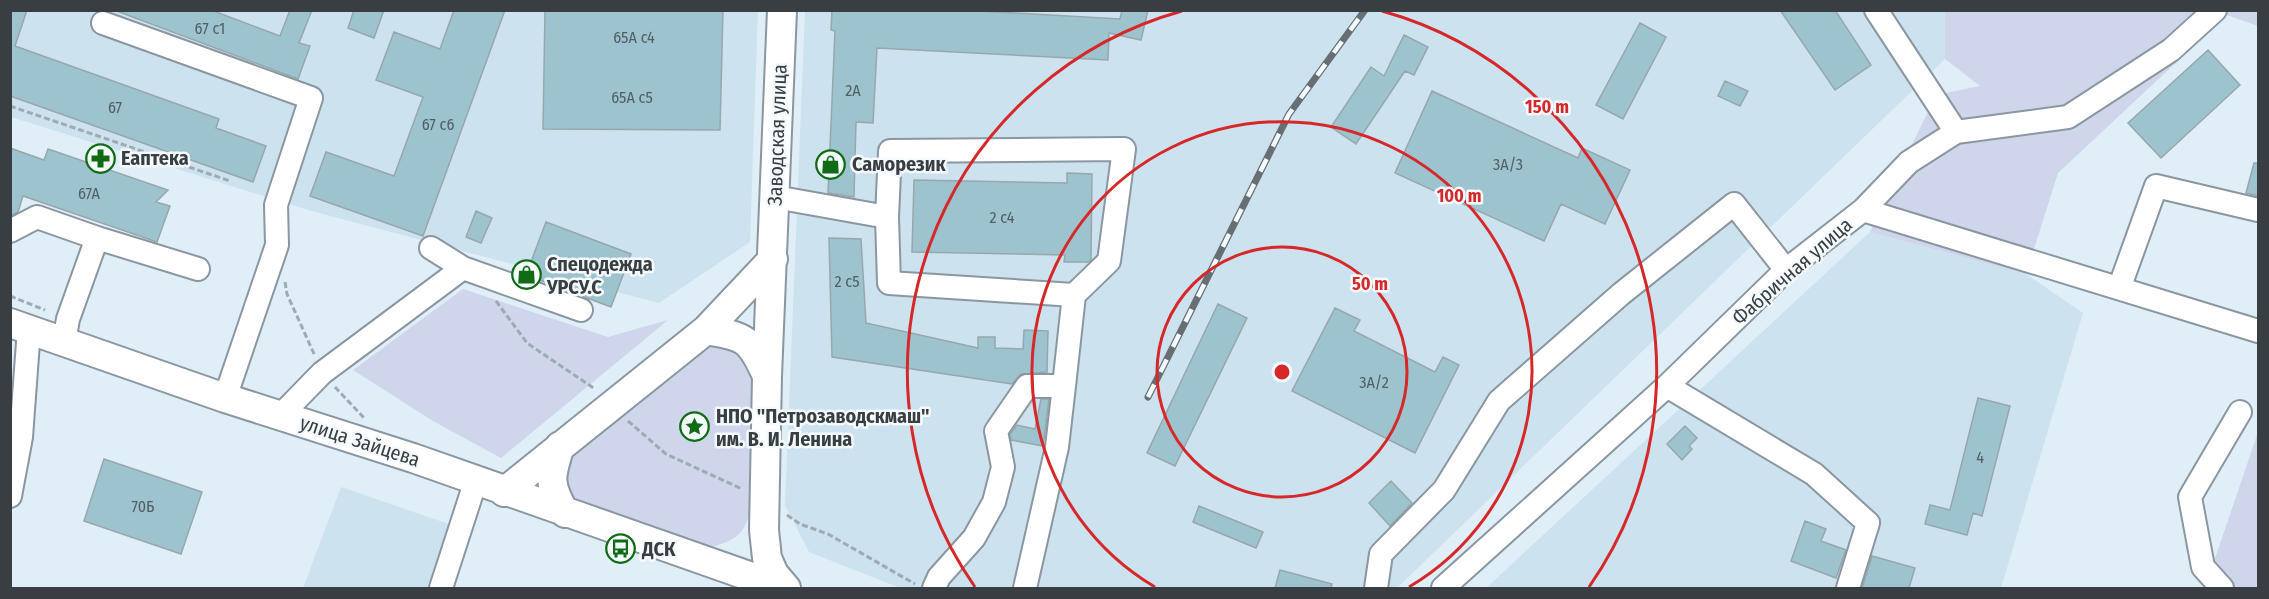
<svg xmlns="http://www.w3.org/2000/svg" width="2269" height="599" font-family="'Fira Sans Condensed',sans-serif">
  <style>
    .built { fill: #cde2ef }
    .green { fill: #cfd5eb }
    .building { fill: #9dc3ce; stroke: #97a7ac; stroke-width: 1.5 }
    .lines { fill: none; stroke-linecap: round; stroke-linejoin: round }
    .minor-casing { stroke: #8a97a0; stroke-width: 26 }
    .major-casing { stroke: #8a97a0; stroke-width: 32 }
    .path { stroke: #9faab1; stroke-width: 3; stroke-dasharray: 6 3; stroke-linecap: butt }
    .minor { stroke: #fff; stroke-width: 22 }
    .major { stroke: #fff; stroke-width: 28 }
    .rail-casing { stroke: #676f74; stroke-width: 7 }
    .rail { stroke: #f4fafe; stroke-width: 4.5; stroke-dasharray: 14; stroke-linecap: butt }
    .ring { fill: none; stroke: #d62828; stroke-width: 3 }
    .labels { text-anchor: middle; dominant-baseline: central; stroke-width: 5; stroke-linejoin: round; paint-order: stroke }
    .number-label { font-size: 16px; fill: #515f64 }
    .street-label { font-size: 20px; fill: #383e41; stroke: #f4fafe }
    .poi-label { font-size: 20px; font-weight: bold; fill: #383e41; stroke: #f4fafe; text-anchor: start }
    .centre { fill: #d62828; stroke: #f4fafe; stroke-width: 3 }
    .ring-label { font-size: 18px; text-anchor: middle; font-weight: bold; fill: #d62828; stroke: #f4fafe; stroke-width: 5; stroke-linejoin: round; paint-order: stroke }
  </style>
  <rect width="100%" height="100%" fill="#e0eef8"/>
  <path class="built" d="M 10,11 L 758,11 L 750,242 L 659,303 L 308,210 L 11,117 Z
    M 805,11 L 1945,11 L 1945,59 L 1397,588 L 900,588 L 809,552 L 785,505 Z
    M 1870,232 L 2026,274 L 2083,313 L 2001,588 L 1486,588 Z
    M 341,487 L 469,531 L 448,588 L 303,588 Z"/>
  <path class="green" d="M 1945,11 L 2258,11 L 2258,26 L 2227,15 L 2058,173 L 2026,274 L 1870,232 L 1936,95 L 1980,86 L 1945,59 Z
    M 463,289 L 608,337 L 668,320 L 501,458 L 433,421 L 353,370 Z
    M 720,344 L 747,358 L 757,376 L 749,514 C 743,537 733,540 712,547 L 574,500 C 563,486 561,467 570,452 L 706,347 Z
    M 2258,432 L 2258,588 L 2205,588 Z"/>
  <path class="building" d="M 10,10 L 27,10 L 15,46 L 219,119 L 216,128 L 266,146 L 253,182 L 10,96 Z
    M 114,10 L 211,10 L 280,36 L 290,10 L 312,10 L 299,43 L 310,46 L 298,79 Z
    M 354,10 L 384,10 L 374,38 L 348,28 Z
    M 454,10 L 505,10 L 423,236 L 310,196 L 326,152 L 394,176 L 423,97 L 376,80 L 394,32 L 440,49 Z
    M 545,10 L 723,10 L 720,130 L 543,129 Z
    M 832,10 L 963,10 L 1120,19 L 1122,10 L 1148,10 L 1141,40 L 1109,33 L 1108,60 L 877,48 L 873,123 L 856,122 L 854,197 L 828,193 L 835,31 L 831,30 Z
    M 1780,10 L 1835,10 L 1871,65 L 1835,90 Z
    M 1640,23 L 1666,37 L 1623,119 L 1596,105 Z
    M 1404,35 L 1428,47 L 1414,75 L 1405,71 L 1356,144 L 1331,127 L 1371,67 L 1384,76 Z
    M 2208,50 L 2240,85 L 2161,158 L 2128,123 Z
    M 1725,81 L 1748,91 L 1740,106 L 1718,96 Z
    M 1432,91 L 1578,158 L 1582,148 L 1630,170 L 1605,224 L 1561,204 L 1544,241 L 1395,173 Z
    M 10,148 L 44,160 L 48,149 L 168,190 L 156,202 L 170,206 L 157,242 L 23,196 L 18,212 L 10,216 Z
    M 2254,163 L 2259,163 L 2259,196 L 2246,193 Z
    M 1067,173 L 1092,174 L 1091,260 L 1088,262 L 1064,262 L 1065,255 L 912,252 L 914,180 L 1067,183 Z
    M 476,211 L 492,218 L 481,243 L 466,237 Z
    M 546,222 L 631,254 L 611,307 L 526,275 Z
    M 829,238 L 861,239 L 866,323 L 978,348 L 978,337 L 995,337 L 995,348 L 1023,349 L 1024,330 L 1048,331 L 1047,372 L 1021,374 L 1012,384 L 832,357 Z
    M 1218,304 L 1247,318 L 1175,466 L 1147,453 Z
    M 1335,308 L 1360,320 L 1354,331 L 1435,372 L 1443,357 L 1459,365 L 1415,453 L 1292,391 Z
    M 1978,398 L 2010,406 L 1982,516 L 1973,513 L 1967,535 L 1925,524 L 1930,505 L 1950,510 Z
    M 1041,399 L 1049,399 L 1043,446 L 1011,440 L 1010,434 L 1017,425 L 1035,429 Z
    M 1685,426 L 1697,438 L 1689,446 L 1692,449 L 1682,460 L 1667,444 Z
    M 104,459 L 202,492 L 181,554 L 84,521 Z
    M 1391,481 L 1412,503 L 1390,526 L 1369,503 Z
    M 1199,506 L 1263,532 L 1256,548 L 1193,522 Z
    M 1805,521 L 1826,529 L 1821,541 L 1846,550 L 1836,578 L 1791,561 Z
    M 1872,556 L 1915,568 L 1909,588 L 1862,588 Z
    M 1280,570 L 1332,584 L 1331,588 L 1275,588 Z"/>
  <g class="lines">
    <defs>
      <path id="minor" d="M 1876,10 L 1956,132
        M 103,23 L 311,98 L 276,205 L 277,245 L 225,398
        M 775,197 L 887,217 L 890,151 L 1124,149 L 1109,261 L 1074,295 L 889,283 L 887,217
        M 1863,210 L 2258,331
        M 10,231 L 37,217 L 97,238
        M 431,248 L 463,268 L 581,310
        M 2120,286 L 2156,186 L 2258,210
        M 64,342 L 68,319 L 97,238 L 198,269
        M 1667,386 L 1814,474 L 1868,523 L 1848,588
        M 281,415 L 322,373 L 463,268
        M 10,496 L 21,437 L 29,329
        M 441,588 L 476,480
        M 934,588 L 939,577 L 974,538 L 994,502 L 1003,467 L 996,431 L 1027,386 L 1064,386 L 1074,295
        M 1025,588 L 1057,447 L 1064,386
        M 1376,588 L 1381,554 L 1444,490 L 1499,401 L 1621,294 L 1734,204 L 1786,270
        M 1443,588 L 1667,386 L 1786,270 L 1863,210 L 1909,162 L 1956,132 L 2068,117 L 2171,50 L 2215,10
        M 2222,588 L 2203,567 L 2190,497 L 2240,412"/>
      <path id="major" d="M 782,10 L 767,376 L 764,530 L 767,558 L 774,574 L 786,588
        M 10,323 L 225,398 L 413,458 L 783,588
        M 706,330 C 746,337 750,338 767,376
        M 560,446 C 550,477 548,484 565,513
        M 504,492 L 706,330 L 773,259"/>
    </defs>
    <use href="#minor" class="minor-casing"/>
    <use href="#major" class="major-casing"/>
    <path class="path" d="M 10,106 L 230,181
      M 285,282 L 287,294 L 315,356
      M 10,296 L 45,310
      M 496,301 L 527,343 L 595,389
      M 335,387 L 365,419
      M 628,421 L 666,454 L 742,489
      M 787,515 L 800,524 L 828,534 L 915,584"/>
    <use href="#minor" class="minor"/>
    <use href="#major" class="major"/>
    <defs>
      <path id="rail" d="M 1148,397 L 1289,114 L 1365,10"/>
    </defs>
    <use href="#rail" class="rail-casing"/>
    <use href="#rail" class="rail"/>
  </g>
  <g class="ring">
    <circle cx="1282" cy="372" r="125"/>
    <path d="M1155 587A250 250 0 1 1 1409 587"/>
    <path d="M975 587A375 375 0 0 1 1182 11M1382 11A375 375 0 0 1 1589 587"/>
  </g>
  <defs>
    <symbol id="pharmacy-ring" viewBox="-11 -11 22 22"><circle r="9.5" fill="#f4fafe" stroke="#106b14" stroke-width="1.5"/><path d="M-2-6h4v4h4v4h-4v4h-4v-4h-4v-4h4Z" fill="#106b14"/></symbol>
    <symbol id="shop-ring" viewBox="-11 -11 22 22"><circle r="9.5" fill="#f4fafe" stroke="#106b14" stroke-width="1.5"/><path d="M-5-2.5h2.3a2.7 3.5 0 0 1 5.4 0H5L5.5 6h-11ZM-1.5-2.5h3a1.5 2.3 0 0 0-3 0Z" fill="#106b14"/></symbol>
    <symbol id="sight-ring" viewBox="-11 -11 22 22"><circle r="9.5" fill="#f4fafe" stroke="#106b14" stroke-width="1.5"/><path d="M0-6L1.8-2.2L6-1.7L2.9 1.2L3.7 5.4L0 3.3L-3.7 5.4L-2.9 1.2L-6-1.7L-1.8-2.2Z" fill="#106b14"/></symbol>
    <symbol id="bus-ring" viewBox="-11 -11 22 22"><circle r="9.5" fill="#f4fafe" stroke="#106b14" stroke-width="1.5"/><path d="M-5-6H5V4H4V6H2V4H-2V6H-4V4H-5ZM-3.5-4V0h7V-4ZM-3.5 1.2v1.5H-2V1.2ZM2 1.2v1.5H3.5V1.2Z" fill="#106b14"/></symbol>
  </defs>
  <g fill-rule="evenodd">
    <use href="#pharmacy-ring" x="84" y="142" width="33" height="33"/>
    <use href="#shop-ring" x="814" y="148" width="33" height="33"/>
    <use href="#shop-ring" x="510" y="258" width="33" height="33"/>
    <use href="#sight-ring" x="678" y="410" width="33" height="33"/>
    <use href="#bus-ring" x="604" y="532" width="33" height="33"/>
  </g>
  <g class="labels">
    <g class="number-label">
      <text x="210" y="28">67 с1</text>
      <text x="634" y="37">65А с4</text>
      <text x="853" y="90">2А</text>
      <text x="632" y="97">65А с5</text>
      <text x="115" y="107">67</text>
      <text x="438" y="124">67 с6</text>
      <text x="1508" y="164">3А/3</text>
      <text x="89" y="193">67А</text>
      <text x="1002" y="217">2 с4</text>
      <text x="847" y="281">2 с5</text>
      <text x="1374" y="382">3А/2</text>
      <text x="1980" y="457">4</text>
      <text x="143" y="506">70Б</text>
    </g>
    <g class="street-label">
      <text transform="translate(777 135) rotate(-88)">Заводская улица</text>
      <text transform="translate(1792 271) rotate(-41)">Фабричная улица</text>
      <text transform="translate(360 441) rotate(18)">улица Зайцева</text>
    </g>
    <g class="poi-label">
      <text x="121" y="158">Еаптека</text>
      <text x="852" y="164">Саморезик</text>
      <text x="547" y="264">Спецодежда<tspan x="547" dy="23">УРСУ.С</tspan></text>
      <text x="716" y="416">НПО "Петрозаводскмаш"<tspan x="716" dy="23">им. В. И. Ленина</tspan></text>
      <text x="642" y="549">ДСК</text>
    </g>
  </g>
  <circle cx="1282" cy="372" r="9" class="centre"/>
  <g class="ring-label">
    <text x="1547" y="113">150 m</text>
    <text x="1459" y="202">100 m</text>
    <text x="1370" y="290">50 m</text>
  </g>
  <rect width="2269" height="599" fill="none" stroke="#383e41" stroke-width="24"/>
</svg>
